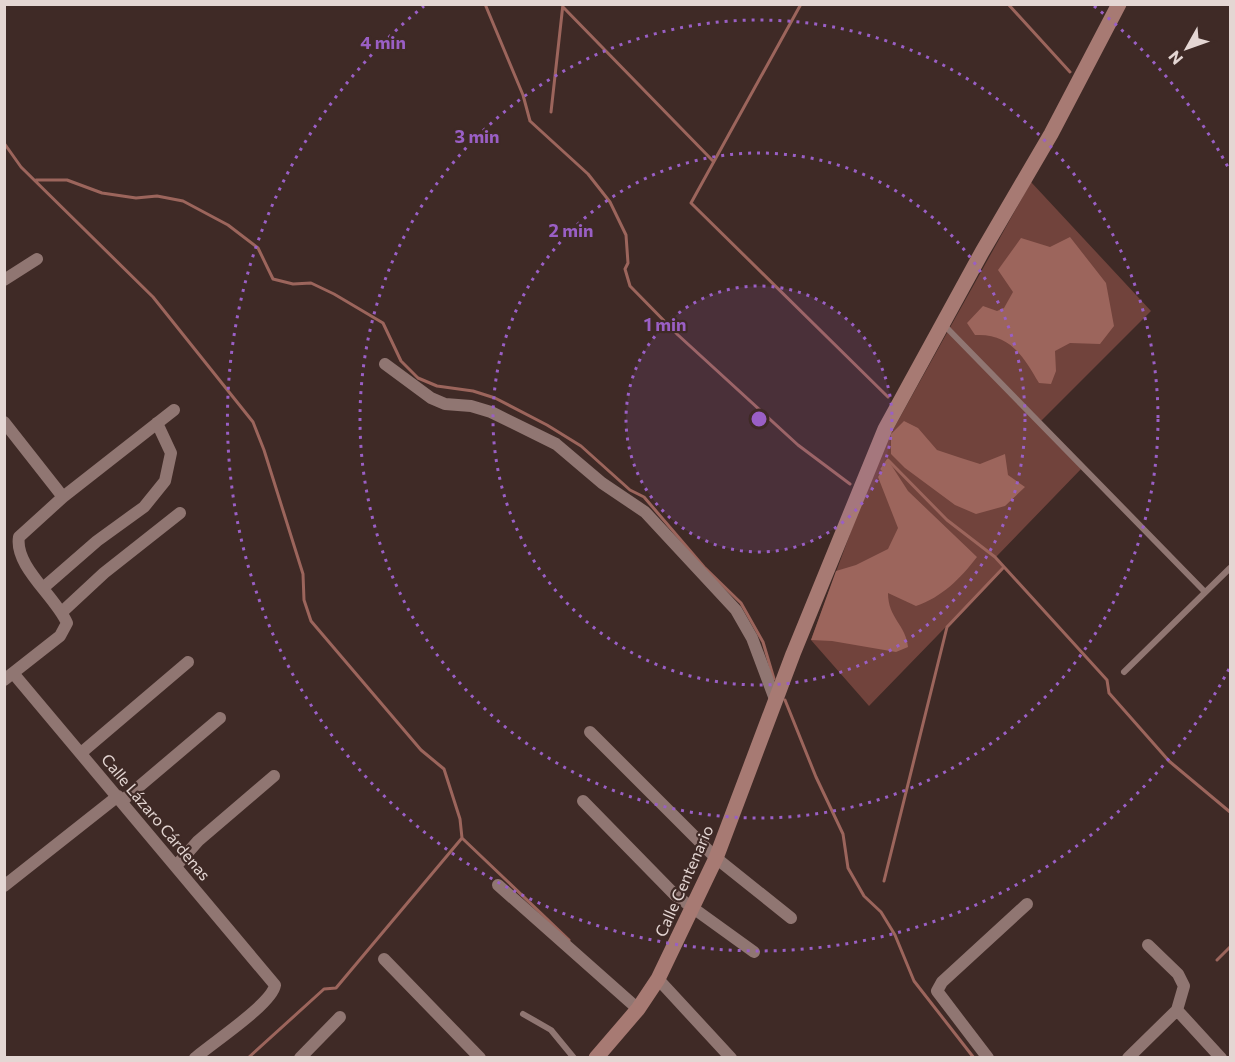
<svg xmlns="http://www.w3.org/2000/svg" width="1235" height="1062" viewBox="0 0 1235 1062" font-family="Commissioner,sans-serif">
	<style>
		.green { fill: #71433c }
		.water { fill: #9c655c }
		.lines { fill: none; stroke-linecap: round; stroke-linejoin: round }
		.stream { stroke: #9c655c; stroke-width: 3 }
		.lane { stroke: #907672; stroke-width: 6 }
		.street { stroke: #907672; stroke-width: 12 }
		.secondary { stroke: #a77a73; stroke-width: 15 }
		.ring { fill: none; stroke: #9a5fc5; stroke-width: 3; stroke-dasharray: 3 6 }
		.labels { text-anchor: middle; stroke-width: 4.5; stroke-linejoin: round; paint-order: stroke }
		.street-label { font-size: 16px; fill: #e4d6d3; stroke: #3f2a26 }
		.centre { fill: #9a5fc5; stroke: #3f2a26; stroke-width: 3 }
		.ring-label { font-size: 18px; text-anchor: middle; font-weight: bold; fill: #9a5fc5; stroke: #3f2a26; stroke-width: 4.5; stroke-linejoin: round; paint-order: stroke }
	</style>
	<rect width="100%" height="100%" fill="#3f2a26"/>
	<path class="green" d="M1031,182L1151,311L1038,424L1082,468L996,557L1004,567L869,706L811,640L879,455Z"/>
	<path class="water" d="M1070,237L1106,283L1114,326L1100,344L1070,343L1055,351L1056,371L1051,384L1039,383C1023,356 1010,333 975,335L967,323L983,306L997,311L1004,308L1013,292L998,270L1021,238L1050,247Z
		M904,421L918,428L937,450L961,458L980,464L1005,454L1008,475L1025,487L1005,506L976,514L955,505L905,468L891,454V434Z
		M888,460L908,491L977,557C960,579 942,597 916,606L888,593C888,618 906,625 908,647L896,652L832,641L811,640L836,571L856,565L888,549L898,528L878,477Z"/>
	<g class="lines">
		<path class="stream" d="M485,4L523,95L530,121L588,174L610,202L626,235L628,263L625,269L630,286L678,335L798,445L850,484
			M801,4L691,203L888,397
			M1008,4L1070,72
			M563,7L713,161
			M551,112L563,4
			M4,143L21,167L153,297L253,422L264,450L303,574L304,600L311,621L421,750L444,769L460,819L462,838L569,940
			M36,180H67L102,193L136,198L157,196L183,201L228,225L258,248L273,279L293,284L311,283L334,294L383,323L401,361L418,378L437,386L473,391L495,398L547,425L581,446L630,490L644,497L704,567L741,603L763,642L774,679
			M882,469L888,460L947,520L995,557L1107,680L1109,693L1169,761L1230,812
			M785,700L816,777L843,834L848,868L864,896L881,912L895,935L914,981L974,1058
			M884,881L947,627L1004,567
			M1217,960L1230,947
			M248,1058L324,989L336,988L462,838"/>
		<path class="lane" d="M943,324L1205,592
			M1124,672L1230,568
			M523,1014L551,1030L574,1058"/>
		<path class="street" d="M4,280L37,259
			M385,364L431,398L445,404L471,406L491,412L556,444L602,483L645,512L736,610L752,638L776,702
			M4,422L63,497
			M43,588L97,541L144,507L165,481L171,453L157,423
			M62,612L104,573L180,513
			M13,673L275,985C272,1004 212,1043 195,1058
			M4,680L60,636L67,623C56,597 14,566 19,537L63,497L174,410
			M590,732L716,858L791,918
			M81,753L188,662
			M122,801L220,718
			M583,801L675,895L754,952
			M176,866L198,841L274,776
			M498,885L638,1009
			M4,886L118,796
			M384,959L480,1058
			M658,979L731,1058
			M1177,1010L1221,1058
			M300,1058L340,1017
			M988,1058L937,991L942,982L1027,904
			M1128,1058L1177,1010L1184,986L1178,974L1148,945"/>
		<path class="secondary" d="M596,1058L638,1009L658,979L716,858L793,654L885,429L982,252L1051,134L1119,4"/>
	</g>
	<circle cx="759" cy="419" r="133" fill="#9a5fc5" fill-opacity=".12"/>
	<g class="ring">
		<circle cx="759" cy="419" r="133"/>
		<circle cx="759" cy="419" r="266"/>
		<circle cx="759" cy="419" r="399"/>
		<path d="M1229 669A532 532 0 1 1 424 6M1094 6A532 532 0 0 1 1229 169"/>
	</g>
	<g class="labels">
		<g class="street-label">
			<text transform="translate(156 817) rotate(50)" y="6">Calle Lázaro Cárdenas</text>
			<text transform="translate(684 881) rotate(-66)" y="6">Calle Centenario</text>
		</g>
	</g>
	<circle cx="759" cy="419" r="9" class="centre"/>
	<g class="ring-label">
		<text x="383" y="49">4 min</text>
		<text x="477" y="143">3 min</text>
		<text x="571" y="237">2 min</text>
		<text x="665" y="331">1 min</text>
	</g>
	<rect width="1235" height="1062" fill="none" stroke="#e4d6d3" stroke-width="12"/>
	<g transform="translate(1187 48) rotate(230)" stroke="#3f2a26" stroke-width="4.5" paint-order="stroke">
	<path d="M0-4.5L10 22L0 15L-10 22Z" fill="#e4d6d3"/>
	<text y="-9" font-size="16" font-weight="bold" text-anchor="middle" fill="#e4d6d3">N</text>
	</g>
</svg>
